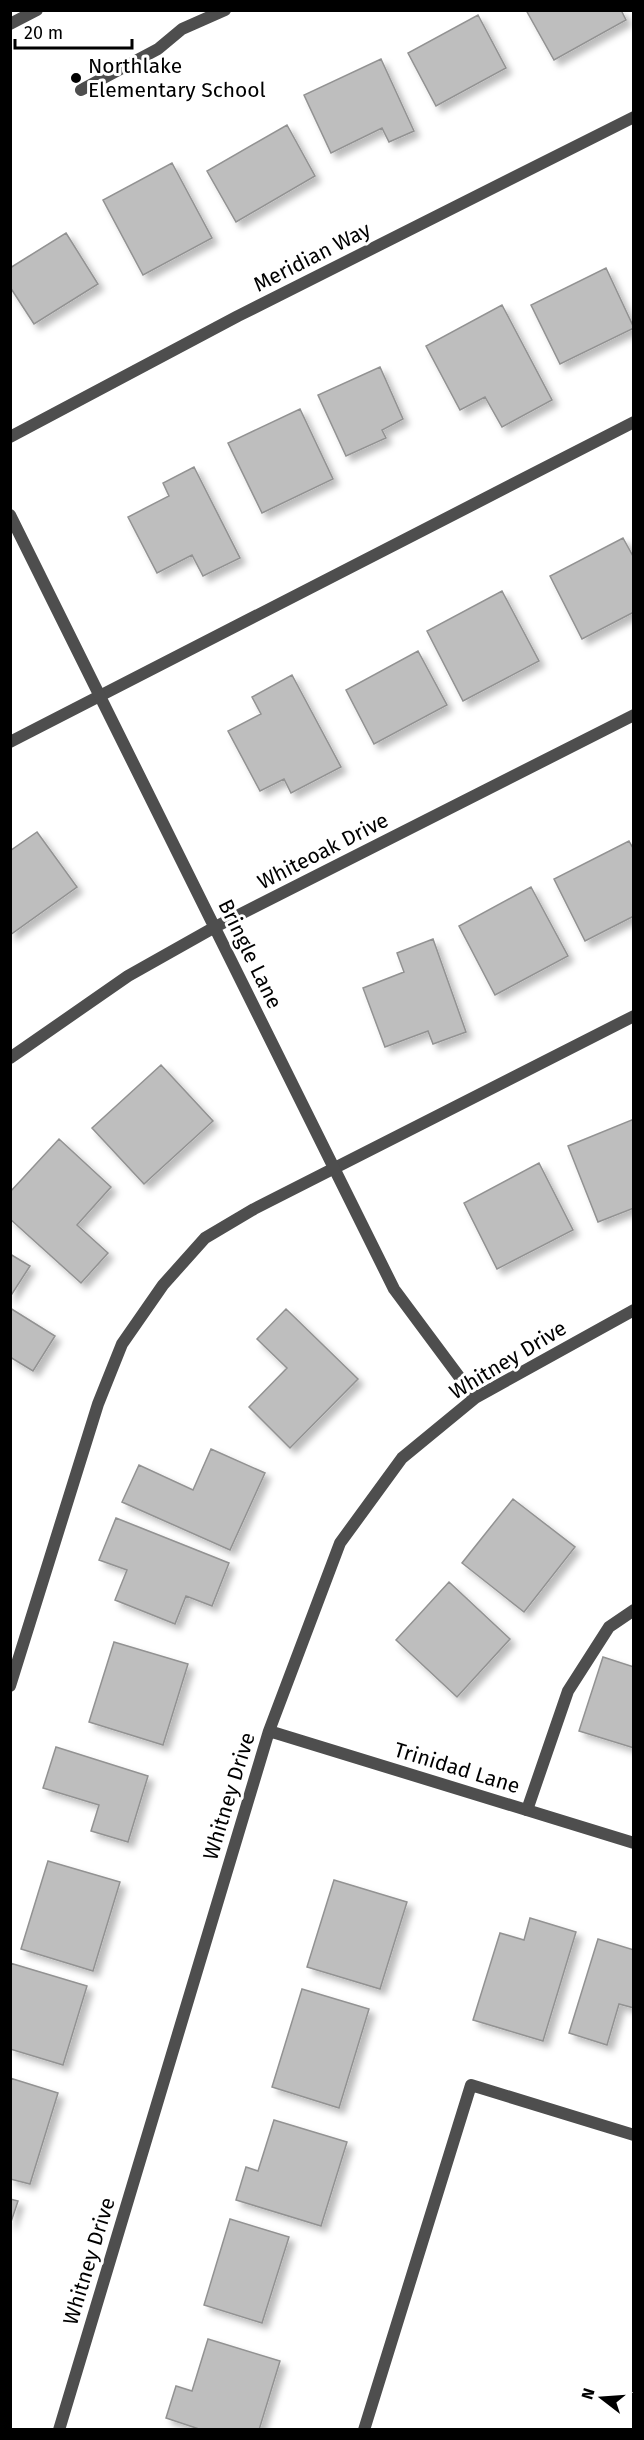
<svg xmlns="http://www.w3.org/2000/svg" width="644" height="2440" viewBox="0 0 644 2440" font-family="'Fira Sans',sans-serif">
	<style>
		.building { fill: #bebebe; stroke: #929292; stroke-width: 1.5; filter: url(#shadow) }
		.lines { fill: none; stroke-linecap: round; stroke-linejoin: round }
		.service { stroke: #4e4e4e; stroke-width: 12 }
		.minor { stroke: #4e4e4e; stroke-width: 12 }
		.poi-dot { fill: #000; stroke: #fff; stroke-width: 2 }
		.labels { text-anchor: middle; stroke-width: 6; stroke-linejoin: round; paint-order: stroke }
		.poi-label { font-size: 21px; fill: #000; stroke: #fff; text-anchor: start }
		.street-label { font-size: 21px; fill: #000; stroke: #fff }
	</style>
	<defs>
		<filter id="shadow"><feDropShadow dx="5.5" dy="5.5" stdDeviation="3" flood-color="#0004"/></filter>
	</defs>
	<rect width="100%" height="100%" fill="#fff"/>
	<path class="building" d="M526,10H621L626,20L554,60Z
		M478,15L506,68L436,106L408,53Z
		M381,59L414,131L389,142L382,128L331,153L304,95Z
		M287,125L315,176L236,222L207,171Z
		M172,163L212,238L143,275L103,200Z
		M66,233L98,284L34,324L10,287V268Z
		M606,268L634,328L560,364L531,305Z
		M502,305L552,400L502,427L485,397L460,410L426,346Z
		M380,367L403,419L382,430L386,438L346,456L318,395Z
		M300,409L333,479L262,513L228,443Z
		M194,467L240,558L203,576L192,555L157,573L128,517L169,496L163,483Z
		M623,538L634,558V612L582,639L550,576Z
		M502,591L539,661L463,701L427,631Z
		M418,651L447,705L374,744L346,690Z
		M292,675L341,767L291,793L284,779L260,791L228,731L261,714L252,697Z
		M37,832L77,887L10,935V851Z
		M629,841L634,850V916L585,941L554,879Z
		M531,887L568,956L495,995L459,926Z
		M433,939L466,1032L433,1044L428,1031L385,1047L363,988L404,972L397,953Z
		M161,1065L213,1121L144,1184L92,1128Z
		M634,1119V1208L598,1222L568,1146Z
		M59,1139L111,1187L77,1225L108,1253L81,1283L10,1219V1192Z
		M539,1163L573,1230L497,1269L464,1203Z
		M10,1254L30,1266L10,1297Z
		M10,1308L55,1336L33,1371L10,1357Z
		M286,1309L358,1379L290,1448L249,1407L287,1368L257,1339Z
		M211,1449L265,1473L230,1550L122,1502L139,1465L193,1490Z
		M513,1499L575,1547L524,1612L462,1563Z
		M116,1518L229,1563L212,1606L186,1596L175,1624L115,1600L127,1570L99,1560Z
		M449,1582L510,1639L457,1697L396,1640Z
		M114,1642L188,1664L163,1745L89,1722Z
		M603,1657L634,1667V1748L579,1731Z
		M56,1747L148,1776L128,1842L91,1831L99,1805L43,1788Z
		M48,1861L120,1882L93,1971L21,1949Z
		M334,1880L407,1902L380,1989L307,1967Z
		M530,1918L576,1932L543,2041L473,2020L500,1933L524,1940Z
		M598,1939L634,1950V2008L619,2004L607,2045L569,2033Z
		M10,1963L87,1986L63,2065L10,2049Z
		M302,1989L369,2009L339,2108L272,2087Z
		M10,2078L58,2093L30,2184L10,2179Z
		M274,2120L347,2142L321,2226L236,2200L246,2167L258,2171Z
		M10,2199L18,2201L10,2225Z
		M230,2219L289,2237L262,2323L204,2305Z
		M208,2339L280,2361L259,2430H202L166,2418L176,2386L192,2391Z"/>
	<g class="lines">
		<path class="service" d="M10,24L37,10
			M81,90L158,49L182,29L225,10
			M10,742L634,422
			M10,1686L98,1404L122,1344L163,1285L205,1238L254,1209L634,1016
			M527,1810L568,1691L609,1627L634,1610
			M364,2430L471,2085L634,2135"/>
		<path class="minor" d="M10,437L238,316L634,117
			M10,515L394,1289L475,1398
			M10,1058L128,976L215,927L634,715
			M269,1731L634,1843
			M59,2430L269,1731L340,1543L402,1458L475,1398L634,1310"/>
	</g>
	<circle class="poi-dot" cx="76" cy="78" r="6"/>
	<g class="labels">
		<g class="poi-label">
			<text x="88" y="73">Northlake<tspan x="88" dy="24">Elementary School</tspan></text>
		</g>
		<g class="street-label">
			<text transform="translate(312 257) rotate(-27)" y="7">Meridian Way</text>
			<text transform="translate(323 851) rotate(-27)" y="7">Whiteoak Drive</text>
			<text transform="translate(250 954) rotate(64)" y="7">Bringle Lane</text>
			<text transform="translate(508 1360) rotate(-31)" y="7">Whitney Drive</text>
			<text transform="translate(457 1768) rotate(17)" y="7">Trinidad Lane</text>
			<text transform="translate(229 1796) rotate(-73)" y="7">Whitney Drive</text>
			<text transform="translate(89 2261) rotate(-73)" y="7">Whitney Drive</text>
		</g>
	</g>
	<rect width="644" height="2440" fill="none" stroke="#000000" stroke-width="24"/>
	<g transform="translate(602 2398) rotate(287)" stroke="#ffffff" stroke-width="4.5" paint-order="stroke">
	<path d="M0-4.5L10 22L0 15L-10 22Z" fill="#000000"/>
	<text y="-9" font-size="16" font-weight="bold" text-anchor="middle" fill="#000000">N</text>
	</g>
	<path d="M15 39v9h117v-9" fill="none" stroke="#000000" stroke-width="3"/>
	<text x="24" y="39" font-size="18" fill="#000000" stroke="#ffffff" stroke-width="4.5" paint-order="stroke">20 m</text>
</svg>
